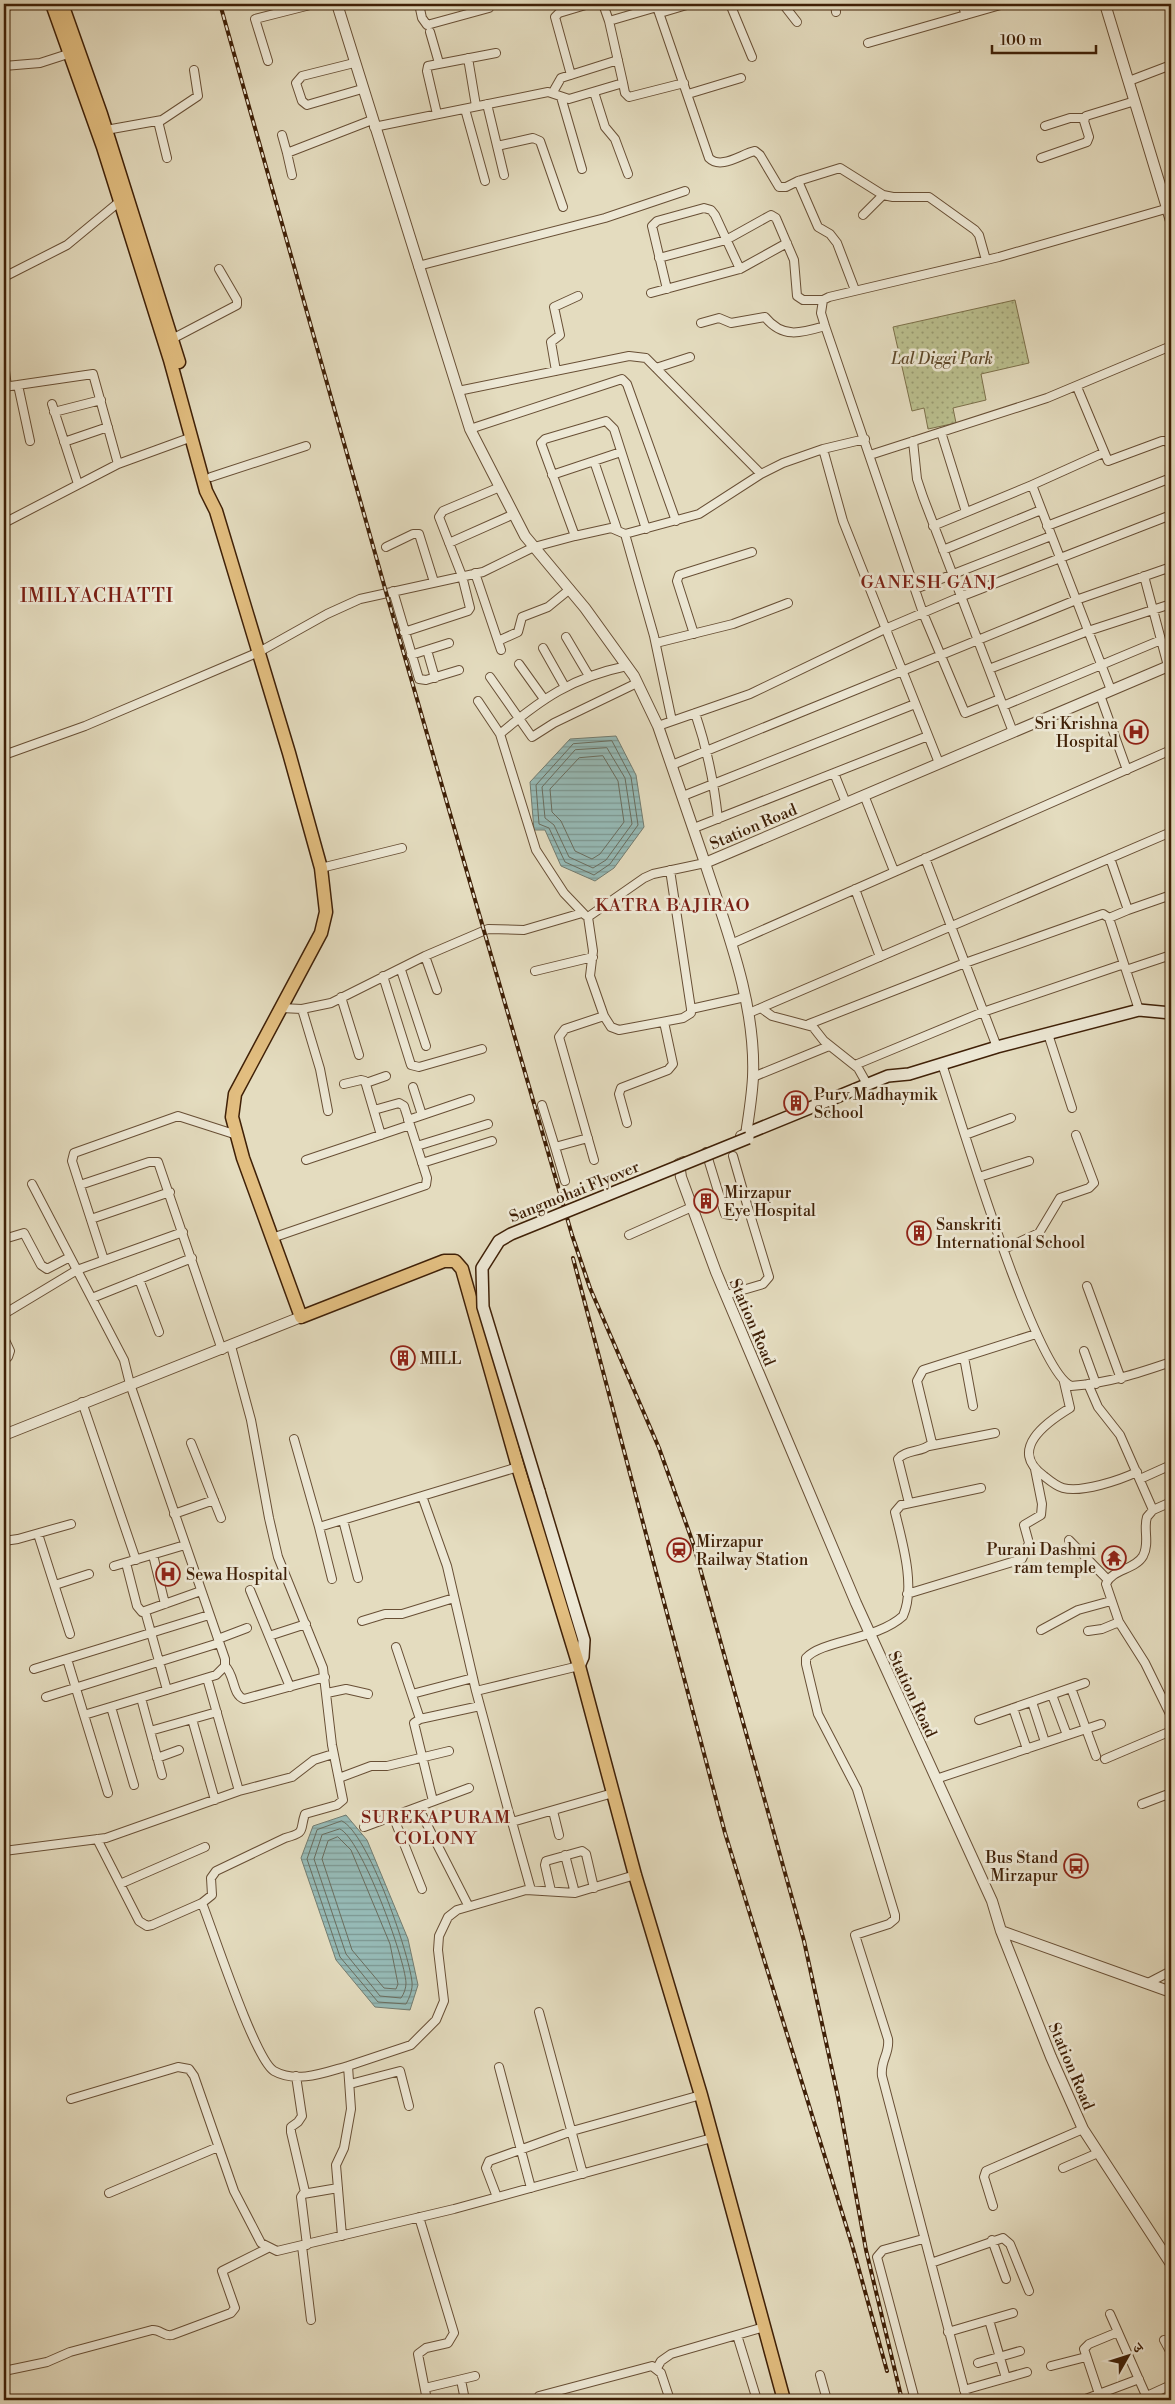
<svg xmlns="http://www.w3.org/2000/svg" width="1175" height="2404" viewBox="0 0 1175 2404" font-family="'Libre Bodoni','Noto Serif Devanagari',serif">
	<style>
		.park { fill: url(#park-dots); stroke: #7c704a }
		.water { fill: url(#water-rules); stroke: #737c70 }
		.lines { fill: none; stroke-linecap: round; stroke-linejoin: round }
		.shore { stroke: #6a6d5e; stroke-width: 1 }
		.minor-casing { stroke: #684f35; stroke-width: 10 }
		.tertiary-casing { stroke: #684f35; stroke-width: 12 }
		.secondary-casing { stroke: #3f2007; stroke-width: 14 }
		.trunk-casing { stroke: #3f2007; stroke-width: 15 }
		.minor { stroke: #ede8d5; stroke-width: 8 }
		.tertiary { stroke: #ede8d5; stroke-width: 10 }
		.secondary { stroke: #ede8d5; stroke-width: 11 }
		.trunk { stroke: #e2be80; stroke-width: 12 }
		.rail-casing { stroke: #3f2007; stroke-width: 4 }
		.rail { stroke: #ede8d5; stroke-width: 2; stroke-dasharray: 5.5; stroke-linecap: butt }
		.secondary-bridge-casing { stroke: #3f2007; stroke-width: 14; stroke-linecap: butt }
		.secondary-bridge { stroke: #ede8d5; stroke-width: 11 }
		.labels { text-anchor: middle; stroke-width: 5; stroke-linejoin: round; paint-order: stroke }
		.park-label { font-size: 16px; font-style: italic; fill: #5e4829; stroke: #ede8d5 }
		.poi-label { font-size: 16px; fill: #3f2007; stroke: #ede8d5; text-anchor: start }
		.street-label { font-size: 16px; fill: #3f2007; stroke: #ede8d5 }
		.neighbourhood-label { font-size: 18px; letter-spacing: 1px; fill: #7a1f14; stroke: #ede8d5 }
		.quarter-label { font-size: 19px; letter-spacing: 1px; fill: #7a1f14; stroke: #ede8d5 }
	</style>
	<defs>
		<pattern id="park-dots" width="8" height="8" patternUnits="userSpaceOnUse" patternTransform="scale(1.25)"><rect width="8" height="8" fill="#babf8e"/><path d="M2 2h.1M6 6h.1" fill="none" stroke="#999b72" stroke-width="1.8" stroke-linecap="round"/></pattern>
		<pattern id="water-rules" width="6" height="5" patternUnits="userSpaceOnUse" patternTransform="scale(1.25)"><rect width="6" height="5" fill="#96bab6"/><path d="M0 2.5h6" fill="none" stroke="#7c9792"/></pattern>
	</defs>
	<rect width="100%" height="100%" fill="#e4dcbf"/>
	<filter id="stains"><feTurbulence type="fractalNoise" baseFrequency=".004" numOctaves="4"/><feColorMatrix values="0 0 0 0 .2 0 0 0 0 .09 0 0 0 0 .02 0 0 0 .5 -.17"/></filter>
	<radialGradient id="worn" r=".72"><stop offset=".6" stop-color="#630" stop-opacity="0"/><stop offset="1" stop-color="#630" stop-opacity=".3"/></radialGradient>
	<path class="park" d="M1015,300L1029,363L981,374L986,400L953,408L956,423L928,429L924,408L912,411L893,327Z"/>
	<path class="water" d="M616,736L636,775L644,827L614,868L595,881L561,866L545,830H534L530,782L570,739Z
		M346,1815L367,1840L408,1939L418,1985L410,2010L375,2007L336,1960L301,1858L313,1826Z"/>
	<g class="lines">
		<path class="shore" d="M612,741L631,777L638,825L610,864L594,875L565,862L549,828L539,824L536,785L573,744Z
			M607,748L625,778L632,824L606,860L593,868L569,857L554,825L545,818L542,787L575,750Z
			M603,756L618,781L624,822L600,854L592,859L575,851L561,821L552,812L550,789L579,758Z
			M342,1821C368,1833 409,1953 412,1982C413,1989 409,1999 406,2004L378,2002L340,1957L307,1859L317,1830Z
			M340,1829C361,1838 405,1958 406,1983C406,1988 404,1994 401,1998L380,1996L346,1954L314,1859L322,1835Z
			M338,1837L351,1850L390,1944L398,1984L396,1989L384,1988L352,1950L322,1859L328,1841Z"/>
		<g class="minor-casing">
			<path id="minor" d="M419,4L422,18L427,25L489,8
				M603,4L609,21
				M656,4L709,158C721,170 741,154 755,151L760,155L779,187H786L798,181
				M730,4L752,57
				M783,4L797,22
				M835,4L836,12
				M962,4L966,15
				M4,7L15,4
				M660,13L690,4
				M430,32L439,63
				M868,43L1004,4
				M468,58L476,106
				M268,61L255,19L314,4
				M354,63L302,76L296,83L302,101L307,105L362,89
				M4,66L40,63L71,53
				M571,75L555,17L559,13L589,4
				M1129,81L1171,65
				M623,83L625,93L629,97L684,83
				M553,92L561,78L618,60
				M594,92L605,127L615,139L628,174
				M688,94L741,78
				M561,97L582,169
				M487,104L504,175
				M465,109L485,181
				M437,114L427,71L428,66L496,53
				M158,121L167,158
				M1045,126L1070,118H1084
				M374,127L548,92L569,99L623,83L609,21L657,7
				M106,130L162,120L198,96L194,70
				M282,135L287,153
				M497,146L533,138L540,141L563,207
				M1041,158L1087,142L1089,137L1084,121L1086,116L1135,101
				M292,175L287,153L372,120
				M863,215L883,195
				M659,258L726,240L771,215L776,218L794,260L797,296L803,300H823
				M418,266L605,218L685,191
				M4,277L67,245L119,202
				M667,289L652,226L657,221L704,208L711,210L715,215L740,269
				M855,290L837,243L830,234L818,227L798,181L840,168L883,195L893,197H929L975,230L979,235L986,260
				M651,293L740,269L787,243
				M701,323L719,318L731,323L765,317C783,339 801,333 825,326
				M172,339L237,305V300L219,269
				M4,363L7,387
				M656,368L690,357
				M556,371L551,342L560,335L554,307L578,296
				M18,385L30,441
				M4,387L93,374L118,464
				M1077,387L1108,461L1162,441H1166L1171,445
				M458,391L629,356L646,358L761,474
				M52,404L78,484
				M54,412L101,400
				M470,429L622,379L627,384L676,521
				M941,432L966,512
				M913,441L917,479L923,497L1013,732
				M64,442L108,427
				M823,449L843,521L939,763
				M870,455L1047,398L1171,346
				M594,461L617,529
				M552,475L621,452
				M211,477L306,446
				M1032,485L1103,453
				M4,523L118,464L192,437
				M933,526L1032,485L1111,690
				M1047,526L1171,478
				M575,536L541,443L545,439L606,421L614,429L646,529
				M449,543L514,514
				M386,547L413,534H419L434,582
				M943,550L1041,510
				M475,573L501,650
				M1144,576L1168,666
				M915,589L1051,536
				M393,591L419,679L426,680L459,670
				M404,632L468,611L470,608L462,576L439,517L443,511L500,487
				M694,634L677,581L679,575L752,552
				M566,637L589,676
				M498,641L518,632L522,617L548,607L570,589
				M656,643L733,624L788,603
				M543,648L565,687
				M427,650L435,678
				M411,655L449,643
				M519,664L544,699
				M989,669L1088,631L1171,604
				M490,677L532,737L554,723L637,683
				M1100,695L1127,770
				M1000,699L965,713L923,613L825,326L821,313L823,300L829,297L999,257L1169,208
				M478,701L500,734L536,850L564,893L585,915
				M1003,706L1161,640
				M695,713C707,748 714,782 718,819
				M672,721L654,636L625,534L699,514L761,474L783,463L823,449L865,439
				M658,726L750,694L885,629L960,597L1171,515
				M500,734C541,699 573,677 627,666
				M4,755L85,726L259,652L327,614L360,599L483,572L534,547L575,536L611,528L625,534
				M672,765L1076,600L1171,567
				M834,773L846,803
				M864,795L894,871
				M683,796L915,704
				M694,828L928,736
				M925,858L997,1047
				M1110,858L1128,910L1171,895
				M321,868L402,848
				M670,870L691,1009L745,997
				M855,889L880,957
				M1109,918L1128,910
				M731,944L1171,750
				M425,956L437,990
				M401,970L426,1046
				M1126,970L1171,955
				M535,971L593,957
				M383,976L411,1065L419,1067L482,1049
				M341,997L359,1055
				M281,1008L302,1009L331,1003L425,956L488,929L524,930L582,913
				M761,1008L772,1016L813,1027L824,1041L858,1068L867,1084
				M302,1009L320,1069L328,1111
				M691,1009V1013L683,1018L619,1030L611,1027L604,1016L590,976L593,951L588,917L644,878L653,874L705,863
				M749,1013L1171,832
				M809,1024L965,963L1103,914L1109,918L1139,1010
				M1048,1034L1072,1108
				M942,1064C959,1114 1034,1369 1071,1386C1108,1383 1136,1374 1171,1362
				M855,1065L983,1012L1124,964
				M753,1077L829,1046
				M366,1083L386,1076
				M344,1084L361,1080L365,1081L381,1135
				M413,1087L422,1115
				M542,1105L555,1147
				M408,1120L470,1099
				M627,1123L619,1094L621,1088L668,1070L673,1064L664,1022
				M965,1135L1011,1118
				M417,1146L488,1124
				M706,1152L725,1214L731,1215L748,1208L769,1277L763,1284L726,1295
				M733,1156L748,1208
				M306,1160L410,1125
				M594,1160L559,1037L565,1029L604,1016
				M422,1163L492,1141
				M979,1177L1029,1161
				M565,1181L555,1147L588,1138
				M32,1184L124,1360L130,1384L225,1659V1666L216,1675L84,1715L108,1793
				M80,1185L149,1162H158L222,1350
				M91,1219L170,1192
				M629,1235L692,1207
				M272,1238L426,1185L427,1178L404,1106L399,1103L374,1110
				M4,1239L24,1233L41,1265L47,1269L70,1257
				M1004,1249L1039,1233L1060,1198L1089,1188L1094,1183L1076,1135
				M104,1260L72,1161L74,1153L178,1116L237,1135
				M139,1279L159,1332
				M1087,1286L1121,1379
				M92,1298L192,1258
				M4,1314L77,1270L183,1232
				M4,1338L10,1351L8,1357L4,1360
				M231,1346L251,1420L269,1518L278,1557L323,1668L332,1745L343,1800L337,1805L305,1814C299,1831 307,1832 285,1838L216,1871L211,1878L212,1895L202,1903C213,1931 255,2060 274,2071C297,2084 326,2072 348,2066
				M1084,1351L1096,1384
				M964,1357L973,1406
				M1064,1382L1070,1408C1047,1422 1007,1450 1044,1476C1049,1480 1056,1486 1063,1488C1082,1493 1120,1480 1137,1472
				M1088,1384L1098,1407L1120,1435L1153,1510
				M82,1402L136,1560
				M294,1439L319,1527L422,1496
				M191,1443L221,1518
				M929,1446L995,1433
				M518,1467L422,1496L447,1566L476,1691L509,1813L512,1822L613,1793
				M1140,1479L1171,1465
				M1171,1502L1153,1510L1147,1517C1143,1529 1150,1543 1143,1556C1135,1570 1112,1569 1106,1584L1119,1622L1145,1663L1171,1716
				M909,1503L898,1459C906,1449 923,1453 932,1443L917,1381L923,1370L1036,1334
				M174,1514L214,1500
				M343,1520L358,1578
				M319,1527L332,1579
				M38,1534L70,1634
				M1069,1540L1108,1580
				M4,1541L18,1539L71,1524
				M153,1555L165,1604
				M126,1563L137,1606L142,1612L201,1591
				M114,1566L185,1545
				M55,1585L89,1574
				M250,1590L290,1687
				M907,1594L1022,1559L1029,1543L1024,1525L1041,1515L1042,1504L1035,1469
				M145,1611L167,1690
				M362,1621L385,1614H402L454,1598
				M1041,1630L1078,1610L1111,1601
				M1088,1631L1102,1629L1119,1622
				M269,1636L306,1624
				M218,1639L247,1628
				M396,1647L420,1719
				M67,1659L84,1715
				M225,1666C235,1675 232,1695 244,1699L325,1677
				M34,1669L209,1615
				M207,1678L239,1791
				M1071,1688L1096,1756
				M476,1691L579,1666
				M327,1693L346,1689L368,1694
				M412,1694L473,1678
				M1052,1695L1067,1735
				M46,1697L219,1643
				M141,1698L162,1775
				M1032,1702L1045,1742
				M111,1707L134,1785
				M1013,1708L1027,1749
				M192,1719L215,1800
				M979,1720L1085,1683
				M150,1731L217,1712
				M157,1758L179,1750
				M1105,1759L1171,1731
				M339,1778L371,1766H387L449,1751
				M936,1779L1101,1724
				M433,1801L414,1723L420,1719L480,1706
				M1142,1804L1171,1793
				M418,1807L468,1905
				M553,1811L559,1835
				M393,1816L422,1889
				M512,1822L531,1890
				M364,1827L469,1788
				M97,1839L139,1921L147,1926L152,1925L202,1903
				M4,1851L106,1838L239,1791L292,1777L314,1760L333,1754
				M565,1855L575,1893
				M120,1884L205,1847
				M551,1891L545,1865L546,1861L582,1851L586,1854L594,1888
				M1148,1983L1171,1971
				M539,2012L583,2174
				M499,2067L531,2188
				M296,2076L302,2116L298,2122L291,2127V2132L305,2192
				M350,2084L400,2071L409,2106
				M71,2099L178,2067L189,2069L194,2076L234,2191L261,2243L277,2251L454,2209L712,2138
				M1063,2168L1098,2153
				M109,2193L218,2147
				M497,2197L486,2168L489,2161L572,2131L701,2095
				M993,2206L984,2177L986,2171L1083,2129
				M419,2217L454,2333L448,2343L426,2348L418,2354L427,2400
				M342,2236L336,2165L344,2148L351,2109L348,2066L411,2045L436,2020L444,2001L438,1950L439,1936L448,1917L457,1910L526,1890L575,1893L635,1875
				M992,2240L1006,2279
				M307,2245L301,2197L303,2194L338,2188
				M302,2246L311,2320
				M931,2263L1003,2238L1010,2244L1029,2291
				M1110,2314L1148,2400
				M989,2320L1006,2378
				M948,2332L1013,2313
				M737,2335L757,2400
				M1164,2340L1171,2353
				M978,2363L1020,2351
				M1051,2366L1086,2357
				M657,2368L661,2361L671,2354L764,2327
				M4,2371L47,2362L70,2352L152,2330C160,2329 164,2337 172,2335L231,2313L235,2308L222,2271L268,2248
				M820,2375L827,2400
				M461,2380L465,2400
				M425,2388L475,2376
				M964,2390L1027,2372
				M1099,2394L1084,2349L1089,2344L1118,2332
				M539,2396L652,2366L661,2373L670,2400
				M1147,2396L1171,2385
				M915,2400L877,2257L883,2250L923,2239
				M967,2400L882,2076C880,2060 890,2054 888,2039L855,1935L889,1924L895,1919V1915L857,1789L818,1714L806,1664V1658C822,1640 877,1640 903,1616C916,1587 902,1541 895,1512L901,1505L981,1488
				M1083,2400L1139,2379"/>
		</g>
		<g class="tertiary-casing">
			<path id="tertiary" d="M337,4L470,429L525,536L585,608L634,676L658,726L705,863
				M1105,4L1171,221
				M741,1136L746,1134C749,1115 752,1096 753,1077C756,1004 727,931 705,863L1171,665
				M684,1162L679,1164L681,1177L716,1272L856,1603L992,1901L1001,1931L1051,2057L1083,2129L1171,2264
				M4,1435L301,1317
				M1001,1931L1171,1992"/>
		</g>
		<g class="secondary-casing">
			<path id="secondary" d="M746,1134L888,1076L909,1074L997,1047L1139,1010L1171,1013
				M539,1491L584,1640L583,1657L579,1666"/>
		</g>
		<g class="trunk-casing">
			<path id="trunk" d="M52,4L103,147L170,360L206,491L216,511L289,753L321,868L326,912L321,933L235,1094L232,1117L243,1158L301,1317L444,1261H455L462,1269L518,1467L579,1666L635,1875L701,2095L784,2400
				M62,4L101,114L179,362"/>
		</g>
		<use href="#minor" class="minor"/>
		<use href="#tertiary" class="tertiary"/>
		<use href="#secondary" class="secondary"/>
		<use href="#trunk" class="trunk"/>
		<g class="rail-casing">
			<path id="rail" d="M220,4L386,592L572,1235L590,1288L659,1448L693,1543L804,1941L838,2097L866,2250L902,2400
				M573,1258L725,1833L853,2248L887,2371"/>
		</g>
		<use href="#rail" class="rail"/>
		<g class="secondary-bridge-casing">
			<path id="secondary-bridge" d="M539,1491L483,1307L482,1268L499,1241L511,1234L748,1138"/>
		</g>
		<use href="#secondary-bridge" class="secondary-bridge"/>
	</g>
	<defs>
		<g id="hospital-ring" transform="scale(1.25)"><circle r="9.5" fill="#ede8d5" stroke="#8f2418" stroke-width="1.5"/><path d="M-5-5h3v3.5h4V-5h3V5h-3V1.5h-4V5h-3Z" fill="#8f2418"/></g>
		<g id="building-ring" transform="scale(1.25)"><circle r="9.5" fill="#ede8d5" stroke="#8f2418" stroke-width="1.5"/><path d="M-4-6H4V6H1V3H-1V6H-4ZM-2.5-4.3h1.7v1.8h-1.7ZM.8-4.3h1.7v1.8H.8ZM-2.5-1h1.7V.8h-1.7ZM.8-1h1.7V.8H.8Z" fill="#8f2418"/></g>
		<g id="station-ring" transform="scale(1.25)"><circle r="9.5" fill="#ede8d5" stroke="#8f2418" stroke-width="1.5"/><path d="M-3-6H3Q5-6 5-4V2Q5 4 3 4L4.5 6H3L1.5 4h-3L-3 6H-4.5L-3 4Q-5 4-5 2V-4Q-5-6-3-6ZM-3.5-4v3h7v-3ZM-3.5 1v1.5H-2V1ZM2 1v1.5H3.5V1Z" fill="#8f2418"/></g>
		<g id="temple-ring" transform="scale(1.25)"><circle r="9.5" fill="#ede8d5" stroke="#8f2418" stroke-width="1.5"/><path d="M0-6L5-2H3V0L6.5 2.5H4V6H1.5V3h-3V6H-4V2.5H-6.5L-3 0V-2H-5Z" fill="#8f2418"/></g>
		<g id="bus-ring" transform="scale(1.25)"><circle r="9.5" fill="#ede8d5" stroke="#8f2418" stroke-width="1.5"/><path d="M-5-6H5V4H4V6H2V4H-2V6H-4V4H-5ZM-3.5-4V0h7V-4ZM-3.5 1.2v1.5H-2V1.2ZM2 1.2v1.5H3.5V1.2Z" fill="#8f2418"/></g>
	</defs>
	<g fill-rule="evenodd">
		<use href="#hospital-ring" x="1136" y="732"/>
		<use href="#building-ring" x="796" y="1103"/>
		<use href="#building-ring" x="706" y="1201"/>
		<use href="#building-ring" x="919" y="1233"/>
		<use href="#building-ring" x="403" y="1358"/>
		<use href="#station-ring" x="679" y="1550"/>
		<use href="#temple-ring" x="1114" y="1558"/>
		<use href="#hospital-ring" x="168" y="1574"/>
		<use href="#bus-ring" x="1076" y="1866"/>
	</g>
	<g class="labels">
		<g class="park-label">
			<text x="942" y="364">Lal Diggi Park</text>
		</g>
		<g class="poi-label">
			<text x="1118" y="729" text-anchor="end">Sri Krishna<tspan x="1118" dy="18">Hospital</tspan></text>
			<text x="814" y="1100">Purv Madhaymik<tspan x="814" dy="18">School</tspan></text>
			<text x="724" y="1198">Mirzapur<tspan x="724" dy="18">Eye Hospital</tspan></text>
			<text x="936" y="1230">Sanskriti<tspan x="936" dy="18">International School</tspan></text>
			<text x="420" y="1364">MILL</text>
			<text x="696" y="1547">Mirzapur<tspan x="696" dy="18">Railway Station</tspan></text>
			<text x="1096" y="1555" text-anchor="end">Purani Dashmi<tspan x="1096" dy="18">ram temple</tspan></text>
			<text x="186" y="1580">Sewa Hospital</text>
			<text x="1058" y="1863" text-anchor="end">Bus Stand<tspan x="1058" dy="18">Mirzapur</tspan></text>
		</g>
		<g class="street-label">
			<text transform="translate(753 826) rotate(-23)" y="6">Station Road</text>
			<text transform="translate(574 1191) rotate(-22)" y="6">Sangmohai Flyover</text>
			<text transform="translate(753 1322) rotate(67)" y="6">Station Road</text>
			<text transform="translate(913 1694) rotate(65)" y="6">Station Road</text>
			<text transform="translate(1072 2066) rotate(67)" y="6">Station Road</text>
		</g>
		<g class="neighbourhood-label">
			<text x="929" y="588">GANESH GANJ</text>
			<text x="673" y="911">KATRA BAJIRAO</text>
			<text x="436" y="1823">SUREKAPURAM<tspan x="436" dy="21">COLONY</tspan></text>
		</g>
		<g class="quarter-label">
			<text x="97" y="602">IMILYACHATTI</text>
		</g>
	</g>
	<rect width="1175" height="2404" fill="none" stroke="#e4dcbf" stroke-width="20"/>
	<rect x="5" y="5" width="1165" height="2394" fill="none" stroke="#3f2007" stroke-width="2.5"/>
	<rect x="10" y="10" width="1155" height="2384" fill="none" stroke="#3f2007"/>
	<g transform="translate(1128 2356) rotate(51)" stroke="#ede8d5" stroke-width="4" paint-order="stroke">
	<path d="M0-4L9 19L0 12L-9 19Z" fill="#3f2007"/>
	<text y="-8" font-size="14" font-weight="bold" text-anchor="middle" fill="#3f2007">उ</text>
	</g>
	<path d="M992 45v8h104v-8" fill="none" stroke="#3f2007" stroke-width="2.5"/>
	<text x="1000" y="45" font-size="15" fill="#3f2007" stroke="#ede8d5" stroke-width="4" paint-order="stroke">100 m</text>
	<rect width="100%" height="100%" filter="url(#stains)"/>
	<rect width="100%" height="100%" fill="url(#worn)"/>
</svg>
